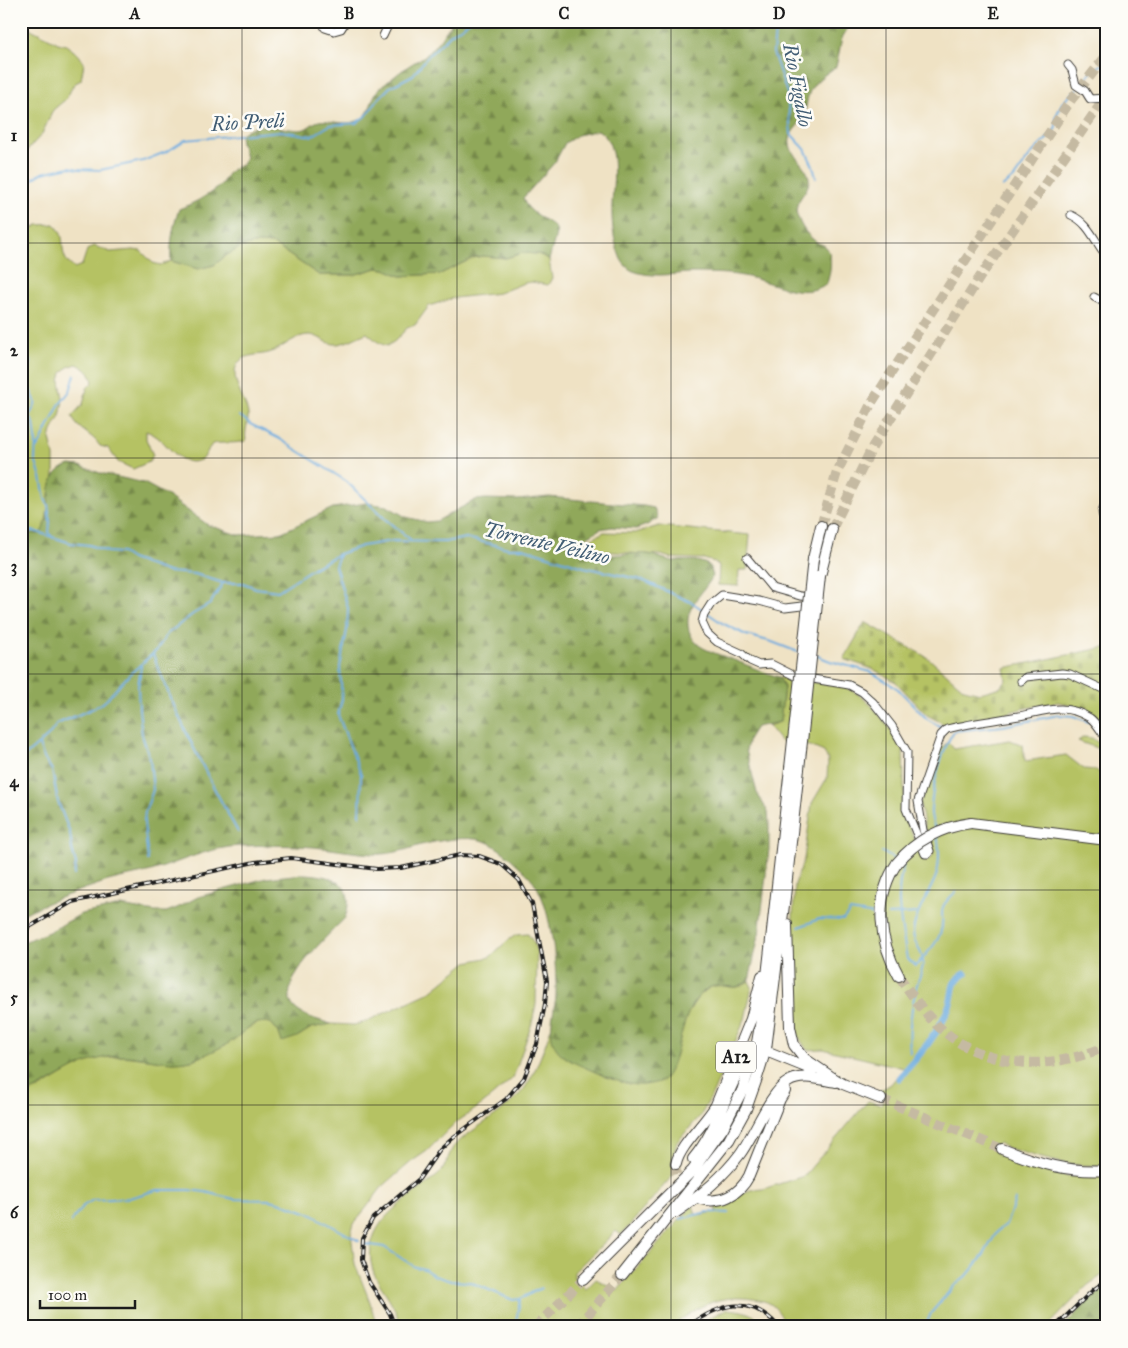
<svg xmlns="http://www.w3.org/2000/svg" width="1128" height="1348" viewBox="0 0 1128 1348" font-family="'IM FELL Great Primer',serif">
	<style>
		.green { fill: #b5c264; stroke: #686f40 }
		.forest { fill: url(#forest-firs); stroke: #56623b }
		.cemetery { fill: url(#cemetery-stones); stroke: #686f40 }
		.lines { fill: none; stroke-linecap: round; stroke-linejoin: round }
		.stream { stroke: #6baade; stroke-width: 2 }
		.canal { stroke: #6baade; stroke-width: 7 }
		.highway-tunnel { stroke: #c5baa2; stroke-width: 10; stroke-dasharray: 10 5; stroke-linecap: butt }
		.minor-casing { stroke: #3c3a35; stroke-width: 9 }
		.highway-casing { stroke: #3c3a35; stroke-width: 12 }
		.minor { stroke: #fff; stroke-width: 7 }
		.highway { stroke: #fff; stroke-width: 10 }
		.rail-casing { stroke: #1c1c1c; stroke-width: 4 }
		.rail { stroke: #fdfcf7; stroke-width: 2; stroke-dasharray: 5.5; stroke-linecap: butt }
		.highway-bridge-casing { stroke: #3c3a35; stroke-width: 12; stroke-linecap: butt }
		.highway-bridge { stroke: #fff; stroke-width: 10 }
		.grid { fill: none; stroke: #1c1c1c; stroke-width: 1; stroke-opacity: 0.55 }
		.labels { text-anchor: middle; stroke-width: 5; stroke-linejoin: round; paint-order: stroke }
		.shield { fill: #fdfcf7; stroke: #605f5e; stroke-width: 1 }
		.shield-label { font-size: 18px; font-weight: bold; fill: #1c1c1c }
		.water-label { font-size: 20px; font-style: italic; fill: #405c73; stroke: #fdfcf7 }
		.neatline { fill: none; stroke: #1c1c1c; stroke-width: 2 }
		.grid-label { font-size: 16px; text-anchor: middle; font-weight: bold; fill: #1c1c1c }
	</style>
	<defs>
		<pattern id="forest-firs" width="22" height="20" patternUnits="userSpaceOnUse" patternTransform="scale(1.25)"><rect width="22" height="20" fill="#90a85a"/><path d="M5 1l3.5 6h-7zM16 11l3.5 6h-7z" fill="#75884a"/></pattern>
		<pattern id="cemetery-stones" width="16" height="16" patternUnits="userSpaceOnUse" patternTransform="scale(1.25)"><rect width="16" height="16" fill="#b5c264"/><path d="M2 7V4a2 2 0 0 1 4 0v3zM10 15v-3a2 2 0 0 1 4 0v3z" fill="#9ba656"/></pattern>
	</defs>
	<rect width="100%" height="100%" fill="#fdfcf7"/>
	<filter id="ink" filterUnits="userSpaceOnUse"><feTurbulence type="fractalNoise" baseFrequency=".02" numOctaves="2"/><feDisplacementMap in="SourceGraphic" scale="10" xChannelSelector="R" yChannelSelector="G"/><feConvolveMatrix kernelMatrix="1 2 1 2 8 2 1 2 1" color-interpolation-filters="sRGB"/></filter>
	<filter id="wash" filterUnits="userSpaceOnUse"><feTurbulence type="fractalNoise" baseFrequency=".0096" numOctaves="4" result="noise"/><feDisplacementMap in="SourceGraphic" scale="20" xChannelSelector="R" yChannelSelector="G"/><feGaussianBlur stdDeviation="1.12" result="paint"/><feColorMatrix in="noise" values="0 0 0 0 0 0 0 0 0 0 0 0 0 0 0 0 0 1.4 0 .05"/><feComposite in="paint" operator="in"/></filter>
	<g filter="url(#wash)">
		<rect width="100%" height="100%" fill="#efe2c4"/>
		<path class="green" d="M21,21L27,27L58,43L66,45L79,55L84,63L81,80L74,84L66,99L53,110L42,134L21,157Z
			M21,208L26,217L23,225L31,229L38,225L54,224C71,240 54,253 74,268L82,265L87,250L94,246L110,252L133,250L141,251L153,263L161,265L171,261L198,269L214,265L227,255L241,247L258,243L273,244L319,275H353L377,268L385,269L401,276L440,274L473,258L482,256L506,258L522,253L537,254L545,257L549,260L552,278L548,285L532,282L524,283L499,293L454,298L429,306L415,325L407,328L395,341L387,346L379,343L367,333C358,336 344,345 334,344C325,343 318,335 309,335C296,335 285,346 274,351C264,356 250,353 241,360C225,373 246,400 248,414C249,423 244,429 246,441C235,444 224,442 212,444L203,459C198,461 192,463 187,461C172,457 163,436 146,431V439L153,455L149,462L133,469L118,462L108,448L100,446C92,433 76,430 72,416L83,404L87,388L93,382C91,372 86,369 77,364L68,367L62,373L60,381L63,399L62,407L60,416L52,431L50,439L54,456V475L49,496L48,517L46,527L40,534L21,533Z
			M659,526L750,535L747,570H739L738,586L718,585L719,566L714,562L704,559L671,558L661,555L613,552L591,549L584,542L604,532L635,533Z
			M779,677L845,687L858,694L872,706L892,731L903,750L905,819L925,861L932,857L934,851L925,829L920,804L939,750L948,742L954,749L1010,740L1023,745L1025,761L1066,755L1084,769L1096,770L1107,778V1165C1069,1168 1041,1158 1005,1147L999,1143L996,1146L995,1149L998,1155L1055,1174L1076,1177L1107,1176V1272L1088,1285L1047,1327H789C784,1320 778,1310 772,1305C767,1301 759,1300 753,1299C716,1294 700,1306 671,1327H401C398,1319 396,1310 391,1302C384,1289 373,1278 371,1262C365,1218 410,1199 437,1176C448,1167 448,1151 456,1144C477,1125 506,1112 524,1089C537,1071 544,1047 552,1026V1037L605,1077L641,1085L664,1079C681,1050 680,1004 711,987C720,982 730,989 738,987C742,986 746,982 749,981L752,987L745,1019L713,1093L701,1115L677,1142L671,1165L681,1166L621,1235L616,1231L574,1272V1278L586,1289L596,1279L617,1290L693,1205L696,1215L717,1212L716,1206L750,1190L763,1189L804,1176L868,1101L881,1105L885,1096L876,1093L891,1084L904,1068L823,1049L807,1050L798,1036L792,932L795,884L804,859L812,803L827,778L828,760L824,752L810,746L781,742L768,726L780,722L784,687Z
			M1084,737L1092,738L1107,749V752L1078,741Z
			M528,934L534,943L537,953L536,1004L532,1023L513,1078L484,1103L454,1124L427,1151L411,1162L382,1187L354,1224L351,1234L355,1264L370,1302L377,1327H21V1098L28,1092L39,1089L74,1068L94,1059L123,1056L173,1062L193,1060L236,1038L242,1031L262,1021L271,1023L278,1031L297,1037L311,1028L331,1024L354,1025L365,1022L430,992L467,962L490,957L507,941L516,935Z
			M727,1309C752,1311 752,1316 773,1327H695L706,1319Z"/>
		<path class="forest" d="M453,21H852L842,38L836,67C825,74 811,83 808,97C806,104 806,112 802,119C797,129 788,132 790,145C793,158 807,166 809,178C810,195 789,200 799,220C803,230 809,237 818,243C819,243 825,246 825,246C834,254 830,274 827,283C804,302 769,280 743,276C727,273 707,273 690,273C671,274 651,278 633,271C626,268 621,261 619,254C614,242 612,225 612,213C611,190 622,144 598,130L578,135L565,143L555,162L523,198C527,214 547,218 557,230L549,260L545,257L538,254L522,253L506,258L482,256L473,258L440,274L401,276L385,269L377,268L353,275H319L273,244L258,243L241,247L227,255L214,265L198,269L171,261C170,242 173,227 179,209C193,204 205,197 217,188C228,179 224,171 242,165L246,157L241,143L240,135C257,119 279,129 299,130C308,130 311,123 319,121C329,119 342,126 357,121C373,116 369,98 380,88C389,81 398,73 407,67C414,62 423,58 429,52C438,42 446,32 453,21Z
			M70,465L80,466L100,473L144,483L166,495L208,525L238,535L280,533L333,508L366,503L387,506L406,517L427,522L437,521L475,500L486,499L517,500L549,497L644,506L654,508L658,518L647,525L636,529L612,527L600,529L579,542C595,564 624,551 647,554C656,555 664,560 673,561C688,561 696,558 710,566L713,576C706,589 689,604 688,619C687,630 691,639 700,646C711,653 727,657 739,662C752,667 765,673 779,677L784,687L780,722L756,727L749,738L746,750L757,793L768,812L769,824V849L759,935L749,981C744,983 740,986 736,987C723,987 714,982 703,992C683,1009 682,1040 673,1063C671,1068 668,1076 663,1080C658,1083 650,1084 644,1085C627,1086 608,1078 593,1071C580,1065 564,1060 556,1048C546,1033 555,1011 556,995C557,965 551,899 530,877C519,866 498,845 484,841C468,835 437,841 421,845C405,850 389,855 373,854C353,853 334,849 314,847C290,845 265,845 241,846C209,847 181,862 151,871C137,875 122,877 108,881C78,891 49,901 21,915V533L40,534C56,512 38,475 70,465Z
			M303,874C333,875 357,883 345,918C330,934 275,982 293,1006C300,1016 319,1020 331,1024L311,1028L297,1037L282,1042L278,1031L271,1023C250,1019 244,1034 229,1043C218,1049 206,1055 194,1059C170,1067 146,1056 122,1056C90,1056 68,1072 41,1087C34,1091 28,1093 21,1098V943L51,931L81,914L121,906L155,912H166L177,908L198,897L266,878Z
			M1107,1287V1327H1063L1091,1298Z"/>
		<path class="cemetery" d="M865,622L928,658L964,689L980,693L1001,687L1006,680L1004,668L1107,647V721L1071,705L1058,702L1021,709L985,719L946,725L927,715L896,682L873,669L844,659Z"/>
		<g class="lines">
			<path class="stream" d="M776,21L773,53L787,93L791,134L805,149L813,166L816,178
				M1080,85L1093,70L1107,62
				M21,181L31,180L42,173L70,167L78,169L100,170L143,161L168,151L185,140L281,131L312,136L330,125L356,123L367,115L378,99L390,87L413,75L428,56L451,34L470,21
				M1002,187L1014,178L1032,153L1053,133L1056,127V116L1062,103L1077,89
				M21,405L34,423L36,439L35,460L41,477L45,499L48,505L50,522L49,533L53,538
				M29,416C41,397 33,403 29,386C27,378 30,368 31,360
				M240,416L252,425L278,438L346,481L385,519L411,540
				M36,449L42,440L59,405L70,391L75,375
				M21,532L34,531L71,543L89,545L108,552L122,553L131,559L168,572L195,574L223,583
				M339,555L335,566L348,608L347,630L340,667L342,699L338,715L361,774L360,816
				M153,654C176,716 206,775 238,832
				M815,655L830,661L871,672L898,689L927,719L945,729
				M141,666L138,687L139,709L142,735L150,759L153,790L145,812L144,822L148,860
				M1101,726L1107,730
				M954,731L1003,726L1059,715L1073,716L1089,722
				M39,745L44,758L52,770L58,802L70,833L72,849L76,864L74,875
				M21,759L48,736L57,724L94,708L104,702L130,674L157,650L167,634L193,614L210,604L223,583H243L256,588L278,591L313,568L339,554L362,546L392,541L445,542L466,538L508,548H523L584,567L642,580L693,603L722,623L746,635L772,642L798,652
				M935,829C933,823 930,816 931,809C932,787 942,749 954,731
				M882,852L896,860
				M901,864L903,867C894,898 902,928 907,959L916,966C923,957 936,946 940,934C948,913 932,912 956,892
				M888,915L916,913
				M799,927L819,919L843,920L850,911L875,915
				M910,1053C908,1031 911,1010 916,988C918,979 923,972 923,962C923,948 910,944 914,926C918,909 927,897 934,881C940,869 940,848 937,835
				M680,1219L707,1212L729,1213
				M71,1222L83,1206L93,1200L129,1198L157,1190H189L205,1192L234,1199L270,1200L279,1202L309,1213L359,1241
				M364,1244L384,1247L415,1267L424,1269L435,1276L451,1281L470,1282L513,1300L520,1299L541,1288
				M515,1327L520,1300
				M925,1327L931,1313L954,1286L966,1277L983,1256L998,1230L1006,1225L1015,1200"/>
			<path class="canal" d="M899,1078C917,1058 942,1030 950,1003C955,989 949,983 965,974"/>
		</g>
	</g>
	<g filter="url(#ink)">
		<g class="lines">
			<path class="highway-tunnel" d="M821,526L837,472L872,402L1071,100L1107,55
				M832,529L873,446L980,277L1107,95
				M899,976C909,991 919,1006 931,1019C979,1070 1046,1073 1107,1046
				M881,1099L1002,1149
				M676,1164C674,1179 680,1192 694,1198
				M535,1327L583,1280
				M577,1327L622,1275"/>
			<g class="minor-casing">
				<path id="minor" d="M322,21L325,28L334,31L341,29L346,21
					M383,36L390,21
					M1068,65L1072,70L1076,85L1085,91L1090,99L1107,98
					M1071,215C1087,222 1093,237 1102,250L1107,252
					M1094,297L1107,304
					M1107,504C1101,508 1100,516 1107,520
					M747,558L772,588L800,596L811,597
					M810,605L785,608L759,601L722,595L711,604L704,615L702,622L707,633L717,642L741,653L750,661L759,665L771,664L795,676L849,685L862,692L873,702L892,726L907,752L906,809L925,854H928L930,851L923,830L918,801L941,735L947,729C971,723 995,720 1019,716C1046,711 1064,702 1090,718C1097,723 1101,732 1107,739
					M1021,681L1026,677L1062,673L1070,674L1107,691"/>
			</g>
			<g class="highway-casing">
				<path id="highway" d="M813,559L821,526
					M820,576L832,529
					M971,823L1107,840
					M897,863C873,899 879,941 899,976
					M787,924L790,1027L794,1045L805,1059L830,1076L843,1084L881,1099
					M771,1053L813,1070
					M1002,1149C1037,1163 1069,1173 1107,1170
					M693,1159C716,1132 725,1095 742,1065
					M676,1164C680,1145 705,1124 716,1105L751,1019L762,976
					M700,1199C721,1204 739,1195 749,1176L780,1099L785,1091
					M675,1213C699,1197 722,1178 740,1154C753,1137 771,1091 788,1082C802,1073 821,1080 836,1082
					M622,1275L729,1140L746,1109L756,1081L766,1049L785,897L799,769
					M583,1280L693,1170L723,1128L742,1091L756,1048L764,1003L790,768"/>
			</g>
			<use href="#minor" class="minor"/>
			<use href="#highway" class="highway"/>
			<g class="rail-casing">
				<path id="rail" d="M21,932L72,902L255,862L291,858L377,869L401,868L460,855L479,856L501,864L519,880L532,904L547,981L545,1004L537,1044L524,1078L506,1099L452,1138L440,1149L419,1179L373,1218L362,1238L361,1260L369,1282L390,1314L395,1327
					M687,1327C719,1304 749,1293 779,1327
					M1055,1327L1093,1290L1107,1280"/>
			</g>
			<use href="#rail" class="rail"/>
			<g class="highway-bridge-casing">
				<path id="highway-bridge" d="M790,768L813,559
					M799,769L820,576
					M897,863C916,840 941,827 971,823"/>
			</g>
			<use href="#highway-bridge" class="highway-bridge"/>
		</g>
	</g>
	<path class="grid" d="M242,21V1327M457,21V1327M671,21V1327M886,21V1327M21,243H1107M21,458H1107M21,674H1107M21,890H1107M21,1105H1107"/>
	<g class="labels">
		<rect class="shield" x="716" y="1041.5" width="40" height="31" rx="4"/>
		<g class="shield-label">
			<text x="736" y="1063">A12</text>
		</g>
		<g class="water-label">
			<text transform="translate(798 85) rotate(79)" y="7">Rio Figallo</text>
			<text transform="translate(248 122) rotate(-3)" y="7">Rio Preli</text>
			<text transform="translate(547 543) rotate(13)" y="7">Torrente Veilino</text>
		</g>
	</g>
	<rect width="1128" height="1348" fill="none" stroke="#fdfcf7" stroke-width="55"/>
	<path d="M40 1300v8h95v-8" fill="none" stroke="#1c1c1c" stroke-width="2.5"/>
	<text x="48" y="1300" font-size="15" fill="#1c1c1c" stroke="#fdfcf7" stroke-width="4" paint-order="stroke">100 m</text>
	<rect x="28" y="28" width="1072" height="1292" class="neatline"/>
	<g class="grid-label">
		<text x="135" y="19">A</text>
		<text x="349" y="19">B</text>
		<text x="564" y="19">C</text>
		<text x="779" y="19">D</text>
		<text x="993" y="19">E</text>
		<text x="14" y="141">1</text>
		<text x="14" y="356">2</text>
		<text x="14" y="572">3</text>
		<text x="14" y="787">4</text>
		<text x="14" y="1003">5</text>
		<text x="14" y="1218">6</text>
	</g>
</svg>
